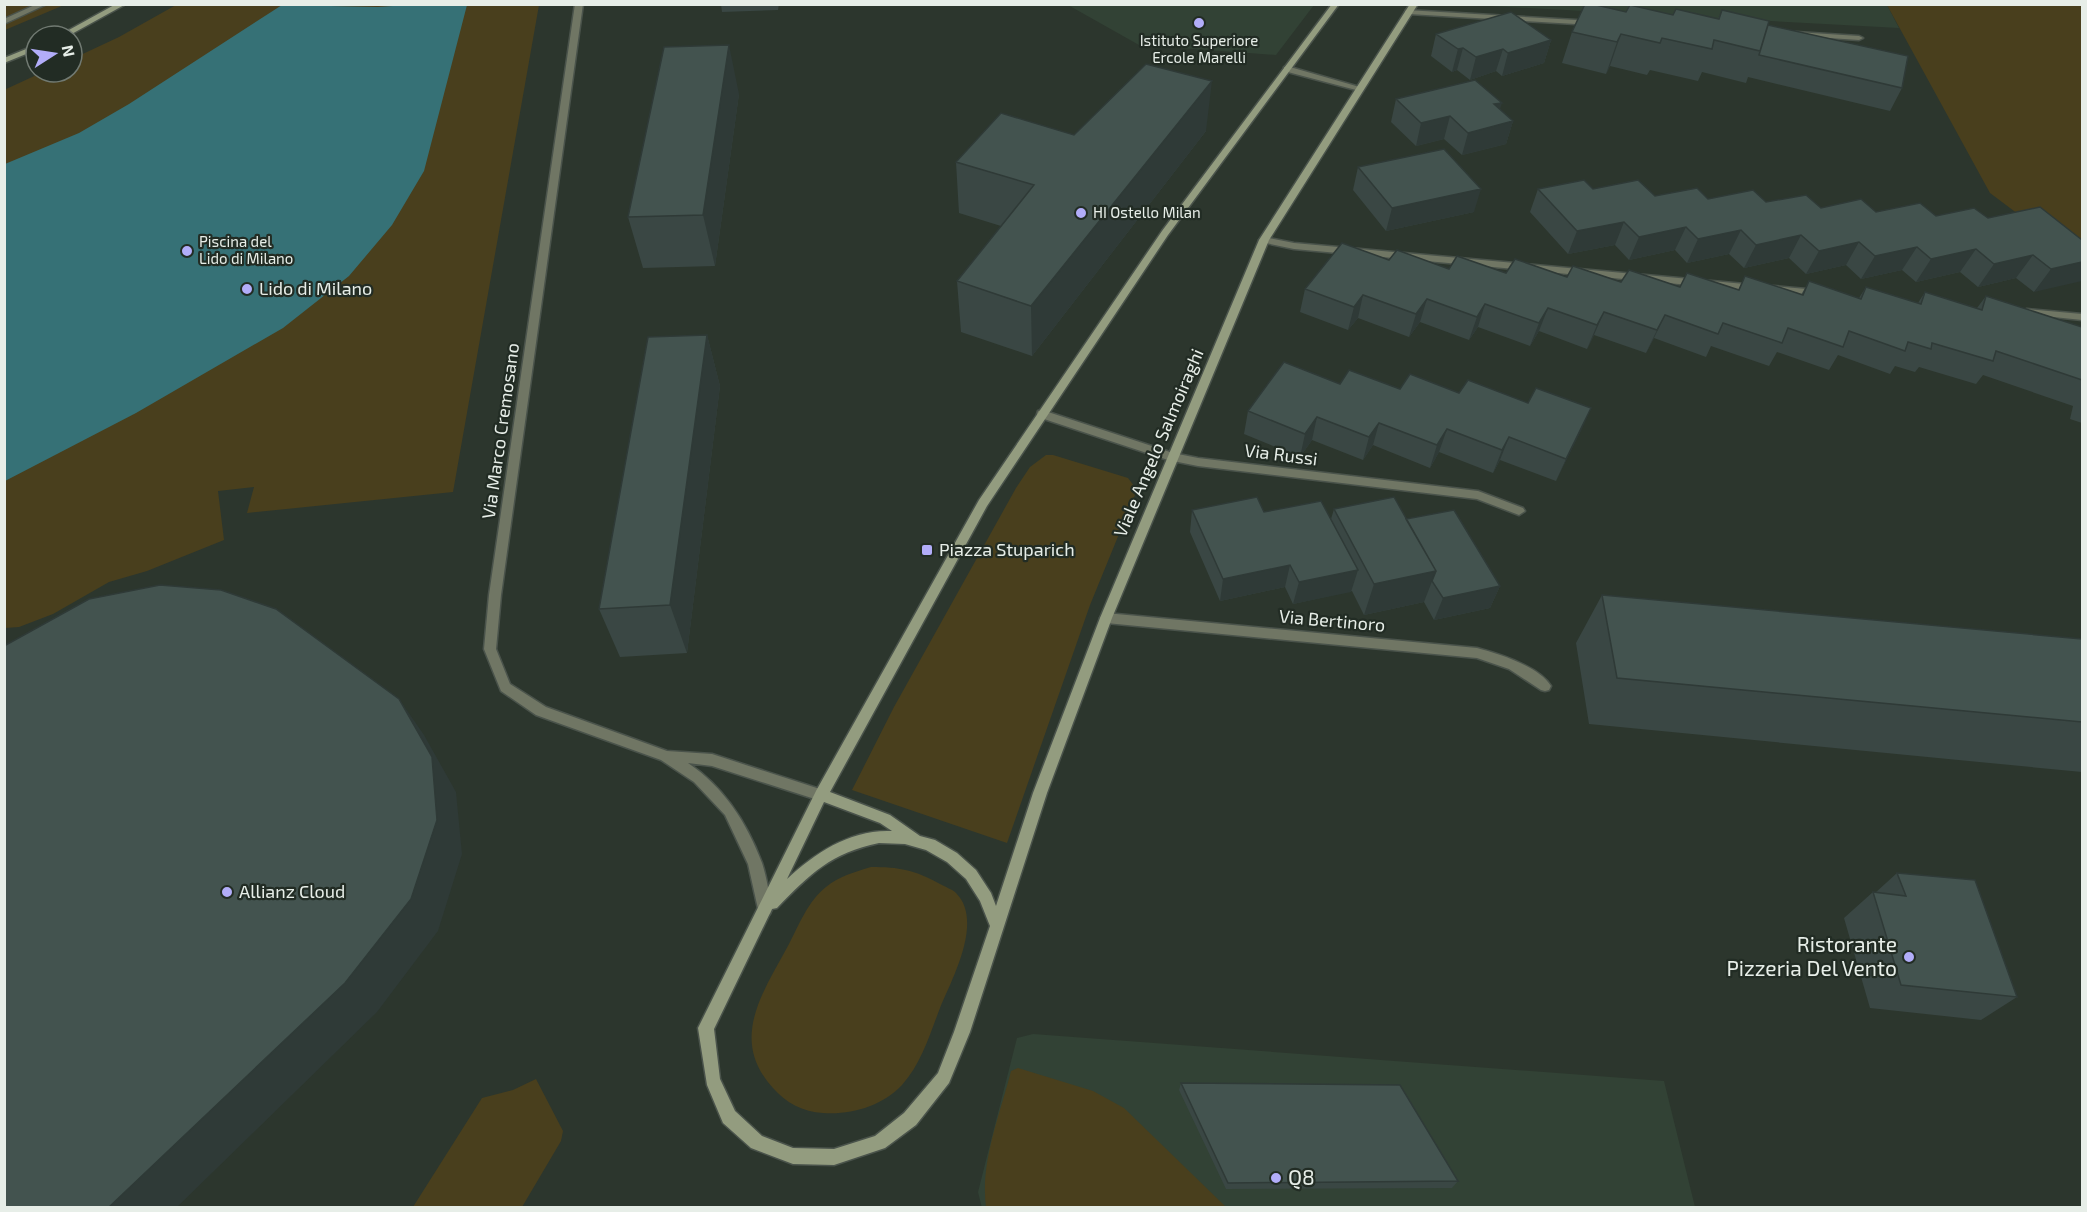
<svg xmlns="http://www.w3.org/2000/svg" width="2087" height="1212" viewBox="0 0 2087 1212" font-family="'Exo 2',sans-serif">
	<style>
		.built { fill: #324235 }
		.green { fill: #493f1d }
		.water { fill: #367176 }
		.lines { fill: none; stroke-linecap: round; stroke-linejoin: round }
		.lane-casing { stroke: #4a534b; stroke-width: 3 }
		.street-casing { stroke: #4a534b; stroke-width: 3 }
		.secondary-casing { stroke: #4a534b; stroke-width: 3 }
		.lane { fill: #707664; fill-rule: evenodd }
		.street { fill: #707664; fill-rule: evenodd }
		.secondary { fill: #939c7f; fill-rule: evenodd }
		.wall { fill: #3a4744 }
		.shaded-wall { fill: #2f3a37 }
		.building { fill: #43534f; stroke: #2f3a37; stroke-width: 1.5 }
		.poi-dot { fill: #b2adf9; stroke: #222c24; stroke-width: 2 }
		.labels { text-anchor: middle; stroke-width: 4.5; stroke-linejoin: round; paint-order: stroke }
		.far-poi-label { font-size: 15px; fill: #e7eee8; stroke: #222c24; text-anchor: start }
		.poi-label { font-size: 18px; fill: #e7eee8; stroke: #222c24; text-anchor: start }
		.street-label { font-size: 18px; fill: #e7eee8; stroke: #222c24 }
		.near-poi-label { font-size: 21px; fill: #e7eee8; stroke: #222c24; text-anchor: end }
	</style>
	<rect width="100%" height="100%" fill="#2c362d"/>
	<path class="built" d="M1068,5H1314L1276,55L1139,45Z
		M1472,5H1887L1899,28Z
		M1033,1034L1664,1081L1695,1207L982,1208L978,1192L1017,1038Z"/>
	<path class="green" d="M5,4L64,5L5,30Z
		M176,5H539L453,492L247,513L254,487L218,491L224,540L147,571L109,582L53,614L19,627L5,628L4,90L43,72H72V59L119,37Z
		M1887,5H2082V262L1990,193Z
		M1046,455H1053L1128,478L1137,490L1090,605L1007,843L852,790L894,707L1016,488L1030,467Z
		M871,867C899,867 915,870 940,884C945,887 952,889 956,893C984,921 952,979 940,1008C930,1034 921,1064 902,1085C882,1106 852,1115 823,1113C803,1112 786,1103 773,1088C728,1039 764,991 789,944C799,925 808,901 826,887C839,876 855,872 871,867Z
		M1018,1068L1093,1091L1124,1108L1226,1207H986C980,1162 1000,1115 1011,1071Z
		M536,1079L563,1131L561,1141L522,1207H413L482,1098L513,1090Z"/>
	<path class="water" d="M422,4L467,5L424,171L392,225L349,276L283,328L136,413L5,481V164L79,133L129,104L282,5L378,7Z"/>
	<g class="lines">
		<g class="lane-casing">
			<path id="lane" d="M37,4H47L4,24V19Z
				M1284,67H1290L1363,88L1356,90L1284,71Z
				M1042,410L1173,453L1198,458L1478,491L1523,508L1525,511L1519,515L1477,499L1198,466L1168,460L1038,417L1037,414L1038,411Z
				M1106,613L1477,648C1499,654 1539,666 1551,686L1549,690L1545,691L1541,690L1509,669L1477,658L1106,623L1102,621L1100,618L1102,615Z"/>
		</g>
		<g class="street-casing">
			<path id="street" d="M575,4H583L501,595L496,649L510,684L546,707L667,751L712,754L826,791L828,795L826,799L821,801L712,766L688,763C724,787 747,823 762,863C767,878 769,894 772,909L770,914L765,916L760,914L758,909L748,864L725,815L694,782L661,760L536,715L501,691L484,649L489,595Z
				M1406,10L1593,21L1597,23L1593,25L1409,14L1405,12Z
				M1796,32L1859,36L1863,38L1859,40L1799,36L1795,34Z
				M1264,237L1294,243L1756,285L1761,288L1756,291L1294,249L1261,242L1259,240Z
				M1773,286L1818,290L1823,293L1818,296L1770,291V287Z
				M2027,309L2082,314V320L2024,314V310Z"/>
		</g>
		<g class="secondary-casing">
			<path id="secondary" d="M116,4H126L68,36H58Z
				M1332,4H1339L1168,235L987,506L830,792L890,815L920,836L935,840L957,853L976,870L991,893L996,906L1033,793L1100,618L1259,240L1410,4H1418L1269,240L1112,618L1047,793L970,1032L949,1083L916,1125L885,1148L834,1165L793,1164L751,1148L723,1123L707,1085L698,1028L816,791L979,500L1162,231ZM824,802L880,823L892,831C851,829 816,852 787,879ZM879,843L905,844L926,850L947,862L966,879L980,901L990,926L954,1032L938,1073L904,1113L875,1136L834,1149L793,1148L762,1136L735,1111L720,1079L714,1029L772,909L777,908C811,873 831,853 879,843Z
				M36,45V50L4,63V58Z"/>
		</g>
		<use href="#lane" class="lane"/>
		<use href="#street" class="street"/>
		<use href="#secondary" class="secondary"/>
	</g>
	<path class="wall" d="M721,4H779L778,10L722,12Z
		M1722,10L1768,25L1902,88L1890,111L1748,77L1746,83L1702,72L1698,81L1650,70L1647,75L1610,66L1606,74L1562,63L1572,32L1626,12L1718,19Z
		M1436,34L1551,40L1544,63L1502,76L1496,71L1470,80L1457,70L1452,72L1431,56Z
		M739,94L715,266L643,268L628,217Z
		M1396,99L1500,109L1513,121L1506,144L1462,155L1444,139L1416,146L1391,122Z
		M1206,131L1032,356L961,332L957,281L1001,226L959,213L956,162L1074,135Z
		M1358,167L1474,212L1386,231L1353,190Z
		M1538,189H1593L1655,196L1766,202L1876,212L1988,218L2082,240L2034,292L2016,278L1978,287L1960,272L1916,282L1902,270L1861,279L1846,265L1806,274L1789,258L1744,268L1729,254L1687,263L1675,250L1629,260L1615,245L1568,254L1530,212Z
		M1389,260L1449,269L1567,277L1680,287L1738,290L1745,276L1801,295L1809,281L1859,298L1866,287L1918,303L1925,292L1977,308L1986,296L2082,327V423L2070,419L2073,406L1983,375L1976,384L1919,367L1915,372L1895,366L1890,374L1838,355L1829,370L1777,352L1769,366L1711,346L1706,357L1654,338L1646,353L1594,335L1587,349L1539,331L1530,346L1478,327L1469,340L1420,322L1409,337L1358,318L1348,330L1300,312L1305,289Z
		M707,335L720,386L687,653L620,657L599,609Z
		M1340,384L1459,393L1528,403L1591,408L1556,481L1500,460L1493,473L1439,452L1430,468L1373,445L1363,460L1312,440L1300,457L1244,434L1248,411Z
		M1334,509L1406,519L1500,586L1490,608L1434,620L1424,602L1364,615L1352,591L1293,604L1285,587L1220,601L1190,532L1192,510L1264,512L1331,519Z
		M1602,595L2082,639V772L1589,724L1576,643Z
		M1897,873L2017,997L1981,1020L1870,1008L1844,918L1873,892L1875,893Z
		M1181,1083L1458,1181L1452,1188L1226,1189L1179,1090Z"/>
	<path class="shaded-wall" d="M1621,34L1610,66L1606,74L1617,42Z
		M1551,40L1544,63L1502,76L1508,53Z
		M729,45L739,94L715,266L703,215Z
		M1463,48L1457,70L1452,72L1458,49Z
		M1503,49L1496,71L1470,80L1476,57Z
		M1212,81L1206,131L1032,356L1031,306Z
		M1502,103L1495,125L1494,104Z
		M1450,116L1444,139L1416,146L1421,123Z
		M1513,121L1506,144L1462,155L1468,133Z
		M1481,189L1474,212L1386,231L1392,208Z
		M1624,222L1615,245L1568,254L1577,231Z
		M1686,227L1675,250L1629,260L1639,237Z
		M1741,230L1729,254L1687,263L1698,239Z
		M1801,235L1789,258L1744,268L1756,245Z
		M1859,242L1846,265L1806,274L1819,251Z
		M1917,247L1902,270L1861,279L1875,256Z
		M1976,249L1960,272L1916,282L1931,259Z
		M2033,255L2016,278L1978,287L1994,264Z
		M2082,262V281L2034,292L2051,269Z
		M1363,295L1358,318L1348,330L1354,307Z
		M1427,299L1420,322L1409,337L1416,314Z
		M1485,304L1478,327L1469,340L1477,317Z
		M1548,308L1539,331L1530,346L1539,323Z
		M1604,312L1594,335L1587,349L1597,325Z
		M1665,315L1654,338L1646,353L1657,330Z
		M707,335L720,386L687,653L670,605Z
		M1591,408L1581,431L1556,481L1566,459Z
		M1317,417L1312,440L1300,457L1305,434Z
		M1379,423L1373,445L1363,460L1369,437Z
		M1447,429L1439,452L1430,468L1437,445Z
		M1509,437L1500,460L1493,473L1502,450Z
		M1290,565L1285,587L1220,601L1223,579Z
		M1358,570L1351,592L1293,604L1299,582Z
		M1436,571L1424,602L1364,615L1374,584Z
		M1500,586L1490,608L1434,620L1443,598Z
		M399,699L424,735L456,792L462,854L438,931L377,1012L176,1208H108Z"/>
	<path class="building" d="M1585,4H1592L1626,12L1630,5L1673,15L1676,9L1719,19L1722,10L1769,21L1760,51L1714,40L1712,49L1662,38L1660,43L1621,34L1617,42L1572,32Z
		M1511,12L1551,40L1508,53L1503,49L1476,57L1463,48L1458,49L1436,34Z
		M1768,25L1908,56L1902,88L1759,55Z
		M729,45L703,215L628,217L664,47Z
		M1146,64L1212,81L1031,306L957,281L1034,185L956,162L1001,113L1074,135Z
		M1475,80L1502,103L1494,104L1513,121L1468,133L1450,116L1421,123L1396,99Z
		M1444,149L1481,189L1392,208L1358,167Z
		M1584,180L1593,189L1638,180L1655,196L1697,188L1708,199L1753,190L1766,202L1806,195L1821,208L1861,199L1876,212L1920,203L1936,216L1974,208L1988,218L2040,207L2082,240V262L2051,269L2033,255L1994,264L1976,249L1931,259L1917,247L1875,256L1859,242L1819,251L1801,235L1756,245L1741,230L1698,239L1686,227L1639,237L1624,222L1577,231L1538,189Z
		M1342,243L1389,260L1397,250L1449,269L1457,256L1506,273L1515,259L1567,277L1573,266L1621,282L1629,270L1680,287L1687,273L1739,290L1745,276L1803,295L1809,281L1861,299L1866,287L1921,304L1925,292L1982,310L1986,296L2082,327V380L1996,351L1993,361L1932,343L1931,349L1908,342L1905,351L1849,331L1843,347L1788,328L1782,343L1723,323L1718,334L1665,315L1657,330L1604,312L1597,325L1548,308L1539,323L1485,304L1477,317L1427,299L1416,314L1363,295L1354,307L1305,289Z
		M707,335L670,605L599,609L648,337Z
		M1284,362L1340,384L1349,370L1400,389L1410,374L1459,393L1468,380L1528,403L1536,388L1591,408L1566,459L1509,437L1502,450L1447,429L1437,445L1379,423L1369,437L1317,417L1305,434L1248,411Z
		M1257,497L1264,512L1321,501L1358,570L1299,582L1290,565L1223,579L1192,510Z
		M1394,497L1436,571L1374,584L1334,509Z
		M1454,510L1500,586L1443,598L1432,581L1436,571L1406,519Z
		M160,585L221,590L276,609L399,699L432,757L437,820L411,899L345,983L108,1208H4V646L89,599Z
		M1602,595L2082,639V722L1617,678Z
		M1897,873L1975,880L2017,997L1901,985L1873,892L1906,896Z
		M1181,1083L1400,1085L1458,1181L1228,1183Z"/>
	<g class="poi-dot">
		<circle cx="1199" cy="23" r="6"/>
		<circle cx="1081" cy="213" r="6"/>
		<circle cx="187" cy="251" r="6"/>
		<circle cx="247" cy="289" r="6"/>
		<rect x="921" y="544" width="12" height="12" rx="3"/>
		<circle cx="227" cy="892" r="6"/>
		<circle cx="1909" cy="957" r="6"/>
		<circle cx="1276" cy="1178" r="6"/>
	</g>
	<g class="labels">
		<g class="far-poi-label">
			<text x="1199" y="46" text-anchor="middle">Istituto Superiore<tspan x="1199" dy="17">Ercole Marelli</tspan></text>
			<text x="1093" y="218">HI Ostello Milan</text>
			<text x="199" y="247">Piscina del<tspan x="199" dy="17">Lido di Milano</tspan></text>
		</g>
		<g class="poi-label">
			<text x="259" y="295">Lido di Milano</text>
			<text x="939" y="556">Piazza Stuparich</text>
			<text x="239" y="898">Allianz Cloud</text>
		</g>
		<g class="street-label">
			<text transform="translate(501 431) rotate(-82)" y="6">Via Marco Cremosano</text>
			<text transform="translate(1159 443) rotate(-67)" y="6">Viale Angelo Salmoiraghi</text>
			<text transform="translate(1281 455) rotate(7)" y="6">Via Russi</text>
			<text transform="translate(1332 621) rotate(5)" y="6">Via Bertinoro</text>
		</g>
		<g class="near-poi-label">
			<text x="1897" y="952">Ristorante<tspan x="1897" dy="24">Pizzeria Del Vento</tspan></text>
			<text x="1288" y="1185" text-anchor="start">Q8</text>
		</g>
	</g>
	<rect width="2087" height="1212" fill="none" stroke="#e7eee8" stroke-width="12"/>
	<g transform="translate(54 54) rotate(78)"><circle r="28" fill="#222c24" stroke="#717a72" stroke-width="1.5"/>
	<path d="M0-4.5L10 22L0 15L-10 22Z" fill="#b2adf9"/>
	<text y="-9" font-size="16" font-weight="bold" text-anchor="middle" fill="#e7eee8">N</text>
	</g>
</svg>
